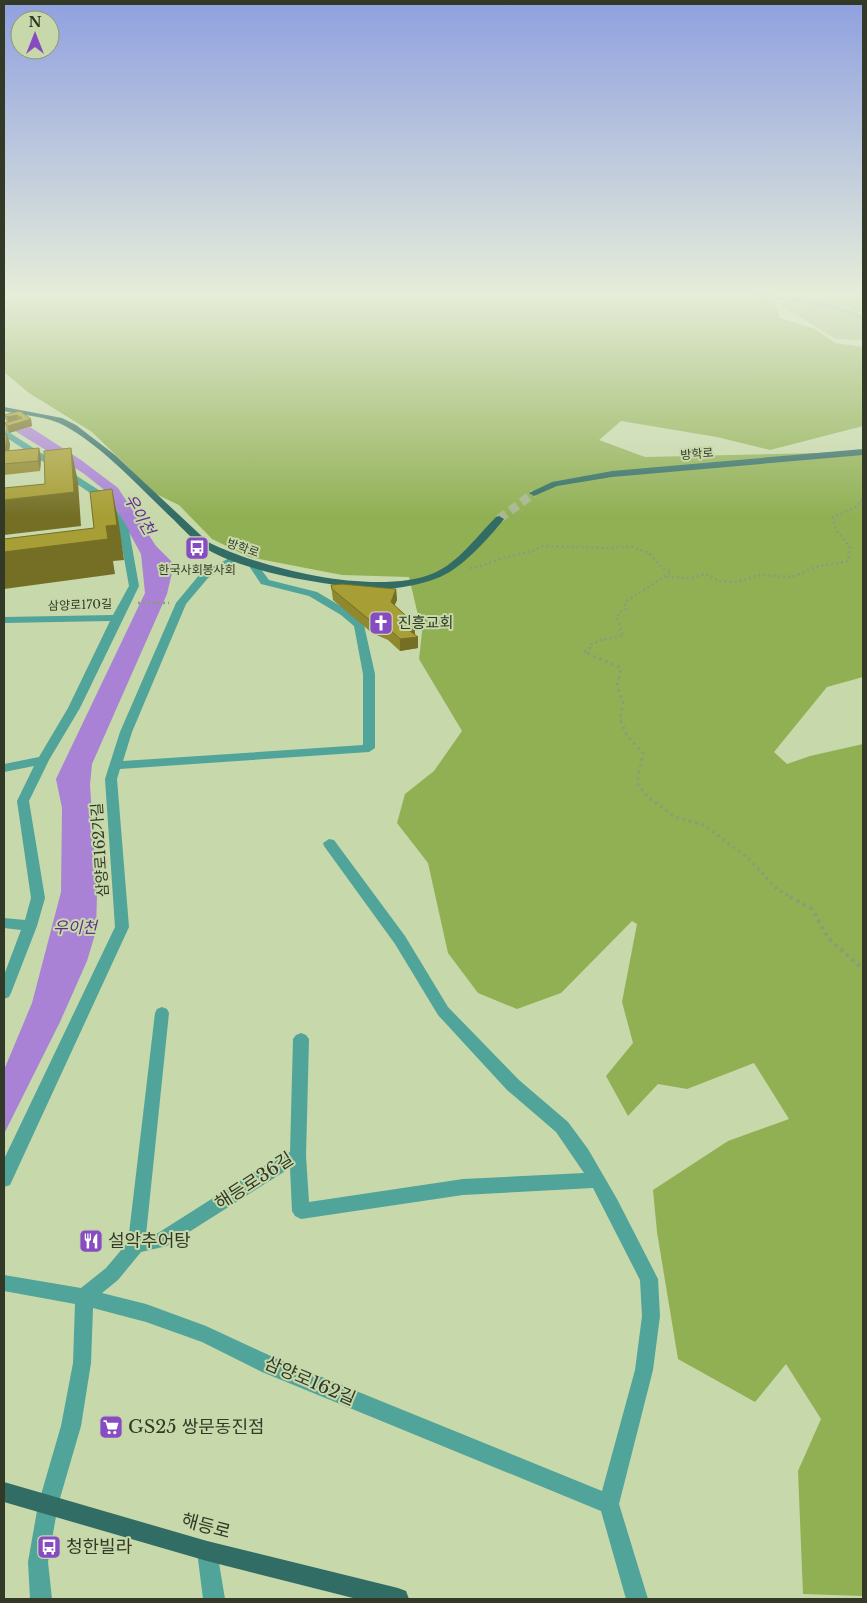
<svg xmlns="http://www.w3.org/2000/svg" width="867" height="1603" viewBox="0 0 867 1603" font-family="'Libre Baskerville','Noto Sans KR',serif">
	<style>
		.green { fill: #9db572 }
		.forest { fill: #91b054 }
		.water { fill: #a982d5 }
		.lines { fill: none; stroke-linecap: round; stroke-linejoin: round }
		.major-tunnel { stroke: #a9b890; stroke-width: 9; stroke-dasharray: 9 5; stroke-linecap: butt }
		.path-far2 { stroke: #8e9b78; stroke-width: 2.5; stroke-dasharray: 2 3; stroke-linecap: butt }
		.path-far1 { stroke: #8e9b78; stroke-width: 3; stroke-dasharray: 2.5 4; stroke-linecap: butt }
		.path { stroke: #8e9b78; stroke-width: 4; stroke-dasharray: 3 4.5; stroke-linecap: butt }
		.minor { fill: #50a499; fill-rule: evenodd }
		.major { fill: #316c65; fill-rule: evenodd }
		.wall { fill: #90882e }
		.shaded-wall { fill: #756f25 }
		.building { fill: #a79e35; stroke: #756f25 }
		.labels { text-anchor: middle; stroke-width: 4; stroke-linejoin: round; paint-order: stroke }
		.far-street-label { font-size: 12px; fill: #323926; stroke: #c7d8aa }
		.far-poi-label { font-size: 12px; fill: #323926; stroke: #c7d8aa }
		.poi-label { font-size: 15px; fill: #323926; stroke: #c7d8aa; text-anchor: start }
		.street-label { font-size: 15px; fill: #323926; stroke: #c7d8aa }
		.water-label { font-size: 16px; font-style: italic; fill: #612d8e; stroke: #c7d8aa }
		.near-street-label { font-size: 18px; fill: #323926; stroke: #c7d8aa }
		.near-poi-label { font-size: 18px; fill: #323926; stroke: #c7d8aa; text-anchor: start }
	</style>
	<rect width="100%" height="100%" fill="#c7d8aa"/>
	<path class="green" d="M784,301L818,304L863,318V340L836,339L780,305Z"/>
	<path class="forest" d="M4,292H863V312C834,308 805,292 774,300L780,318L815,329L835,343L863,347V426L770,450L717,437L621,421L599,440L645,457L863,452V677L827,687L774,752L787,764L810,756L863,744V1596L803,1594L798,1471L821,1419L786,1364L755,1402L678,1359L657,1232L653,1190L728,1141L789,1119L754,1063L687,1089L658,1084L628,1116L606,1076L633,1043L622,1002L637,924L632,921L561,993L517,1009L478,993L448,953L428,863L397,823L405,794L434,771L462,731L419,659L422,632L409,577L342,575L249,557L212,539L179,505L156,494L92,432L29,393L4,372Z"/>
	<path class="water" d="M30,427L81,460L118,488L156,546L174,564L167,594L92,764L90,785L97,894L96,931L87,961L60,1022L4,1134V1070L32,1003L61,892L62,808L56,779L145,593L141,554L107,492L83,473L15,431Z"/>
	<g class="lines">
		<path class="major-tunnel" d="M499,519L534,493"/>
		<path class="path-far2" d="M470,568C486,566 487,563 500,559C515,554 529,554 543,546L613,548L630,546L649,553L662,568L671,572L664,577L691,578L705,574L719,581L737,582L758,575L792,577L816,567L848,561L850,547L836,530L833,517L856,507L863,499
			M138,603H169
			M590,649V645L601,640L623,636L617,617L619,612L626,609L625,602L664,577"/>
		<path class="path-far1" d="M590,647V650L584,652L621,668L617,686L623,702L620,719L627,736L643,753L637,783L648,797L675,817L704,825L749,859L777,889L792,898"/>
		<path class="path" d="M790,897L812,909L829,939L863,969"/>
		<path class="minor" d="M748,292L820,301L863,315V319L819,305L755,297Z
			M4,429L108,496L129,530L139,586L80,708L49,760L29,801L45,898L37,926L11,993L9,997L4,999V975L21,930L4,928V918L25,920L31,898L17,801L34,766L4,772V764L39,757L68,708L110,621L4,623V617L113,615L129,586L119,530L101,500L4,436Z
			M233,556L236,557V561L208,578L186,604L132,732L123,761L363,745V674L354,626L341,615L309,596L261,584L249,566L254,563L257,564L269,580L317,592L349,611L364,625L375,674V748L369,752L120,769L117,779L129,927L10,1185L4,1187L5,1157L115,927L105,779L120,732L176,603L200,574Z
			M329,839L334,840L405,936L448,1007L519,1080L568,1122L588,1149L617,1199L658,1279L660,1316L653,1370L619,1504L648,1599H626L601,1511L262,1372L202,1342L146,1322L93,1308L91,1363L81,1426L58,1505L48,1562L52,1599H30L28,1562L38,1505L61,1426L73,1363L75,1304L4,1291V1275L81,1288L106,1268L128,1242L155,1013L157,1009L162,1007L167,1009L169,1013L146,1235L158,1233L257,1170L290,1152L293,1039L296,1035L301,1033L306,1035L309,1039L306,1156L309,1202L463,1179L584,1173L556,1132L507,1090L438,1015L395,944L324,846L323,843ZM290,1168L292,1211L295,1216L301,1219L463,1195L593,1188L640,1280L642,1316L635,1370L602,1491L275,1358L206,1326L146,1304L102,1293L118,1280L141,1252L167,1246Z
			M207,1541L214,1544L217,1551L225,1599H203L197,1551L200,1544Z"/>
		<path class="major" d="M4,407L62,418L76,425L115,455L208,542C262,569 377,597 434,573C459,562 477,536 496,517L499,516L504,519C489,538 462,568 440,577C426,583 411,586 396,588C349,591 240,573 202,546C192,539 183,529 174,520C143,491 98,441 59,423C43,416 21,415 4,411Z
			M863,449V455L612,477L557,486L534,496L529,493L552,482L612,471Z
			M4,1482L207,1541L398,1588L406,1591L409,1599H357L207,1561L4,1502Z"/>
	</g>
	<path class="wall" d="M20,411L31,419L32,426L9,433L6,430L5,423H7L4,415Z
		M4,434H7L10,444L9,451L39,448L41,458L40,471L4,475Z
		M331,585L396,589L397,600L394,606L415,635L418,637V648L400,651L388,640L372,633L333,600Z"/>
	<path class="shaded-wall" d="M17,415L19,421L9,424L7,417Z
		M31,419L32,426L9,433L8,426Z
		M7,434L10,444L8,461L5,451Z
		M39,448L41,458L40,471L38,461Z
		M71,448L78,482L81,526L4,535V500L74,492Z
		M112,489L119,524L124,560L113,561L115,574L4,589V552L106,526Z
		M396,589L397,600L391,613V602Z
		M415,624V636L418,637V648L400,651V639L406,628Z"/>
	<path class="building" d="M20,411L31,419L8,426L5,423L22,418L17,415L7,417L4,415Z
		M4,434H7L5,451L39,448L38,461L4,464Z
		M71,448L74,492L4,500V488L45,484L44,451Z
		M112,489L117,525L106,526L108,539L4,552V539L94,528L90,492Z
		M342,584L396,589L391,602L415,624L406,628L418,637L400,639L388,628L372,622L332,589L331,585Z"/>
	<linearGradient id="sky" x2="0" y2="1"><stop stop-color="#8fa0e0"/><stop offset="0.57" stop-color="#e6edd9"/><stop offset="1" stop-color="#e6edd9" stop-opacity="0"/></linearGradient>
	<rect width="867" height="516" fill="url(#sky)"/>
	<defs>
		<g id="bus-square" transform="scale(1.25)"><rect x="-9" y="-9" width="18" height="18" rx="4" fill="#884cc2" stroke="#c7d8aa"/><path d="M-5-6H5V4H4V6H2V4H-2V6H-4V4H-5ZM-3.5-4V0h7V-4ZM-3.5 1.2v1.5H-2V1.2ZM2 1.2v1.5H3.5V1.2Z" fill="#fff"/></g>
		<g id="church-square" transform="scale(1.25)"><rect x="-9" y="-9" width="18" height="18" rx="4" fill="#884cc2" stroke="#c7d8aa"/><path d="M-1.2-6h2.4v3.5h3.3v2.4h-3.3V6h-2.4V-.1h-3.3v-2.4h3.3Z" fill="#fff"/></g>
		<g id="restaurant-square" transform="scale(1.25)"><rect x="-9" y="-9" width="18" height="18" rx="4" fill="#884cc2" stroke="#c7d8aa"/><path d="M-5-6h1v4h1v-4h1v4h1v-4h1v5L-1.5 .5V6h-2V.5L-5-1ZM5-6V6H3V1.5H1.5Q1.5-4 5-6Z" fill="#fff"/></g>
		<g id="supermarket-square" transform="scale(1.25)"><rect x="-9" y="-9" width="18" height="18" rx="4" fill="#884cc2" stroke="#c7d8aa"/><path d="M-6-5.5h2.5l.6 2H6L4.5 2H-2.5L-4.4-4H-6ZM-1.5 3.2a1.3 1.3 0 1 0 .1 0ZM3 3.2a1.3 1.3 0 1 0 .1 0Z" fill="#fff"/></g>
	</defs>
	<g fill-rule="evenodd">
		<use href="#bus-square" x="197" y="548"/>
		<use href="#church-square" x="381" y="623"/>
		<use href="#restaurant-square" x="91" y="1241"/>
		<use href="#supermarket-square" x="111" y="1427"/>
		<use href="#bus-square" x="49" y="1547"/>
	</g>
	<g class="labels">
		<g class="far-street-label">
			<text transform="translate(697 454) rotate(-5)" y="4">방학로</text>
			<text transform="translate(243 548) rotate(19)" y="4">방학로</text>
			<text transform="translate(80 605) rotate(-2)" y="4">삼양로170길</text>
		</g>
		<g class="far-poi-label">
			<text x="197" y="574">한국사회봉사회</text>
		</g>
		<g class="poi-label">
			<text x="398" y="628">진흥교회</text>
		</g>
		<g class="street-label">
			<text transform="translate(100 850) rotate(-94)" y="5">삼양로162가길</text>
		</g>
		<g class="water-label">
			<text transform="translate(140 514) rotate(60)" y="6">우이천</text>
			<text x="75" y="933">우이천</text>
		</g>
		<g class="near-street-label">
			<text transform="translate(254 1181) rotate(-33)" y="6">해등로36길</text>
			<text transform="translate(310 1381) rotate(23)" y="6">삼양로162길</text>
			<text transform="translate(206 1526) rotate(15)" y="6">해등로</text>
		</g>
		<g class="near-poi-label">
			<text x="108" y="1247">설악추어탕</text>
			<text x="128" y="1433">GS25 쌍문동진점</text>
			<text x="66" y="1553">청한빌라</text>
		</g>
	</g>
	<rect width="867" height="1603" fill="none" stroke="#323926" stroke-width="10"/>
	<g transform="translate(35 35)"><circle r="24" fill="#c7d8aa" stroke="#8b9875"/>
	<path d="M0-4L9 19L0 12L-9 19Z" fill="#884cc2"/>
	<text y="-8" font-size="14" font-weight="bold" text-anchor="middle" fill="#323926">N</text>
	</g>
</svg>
